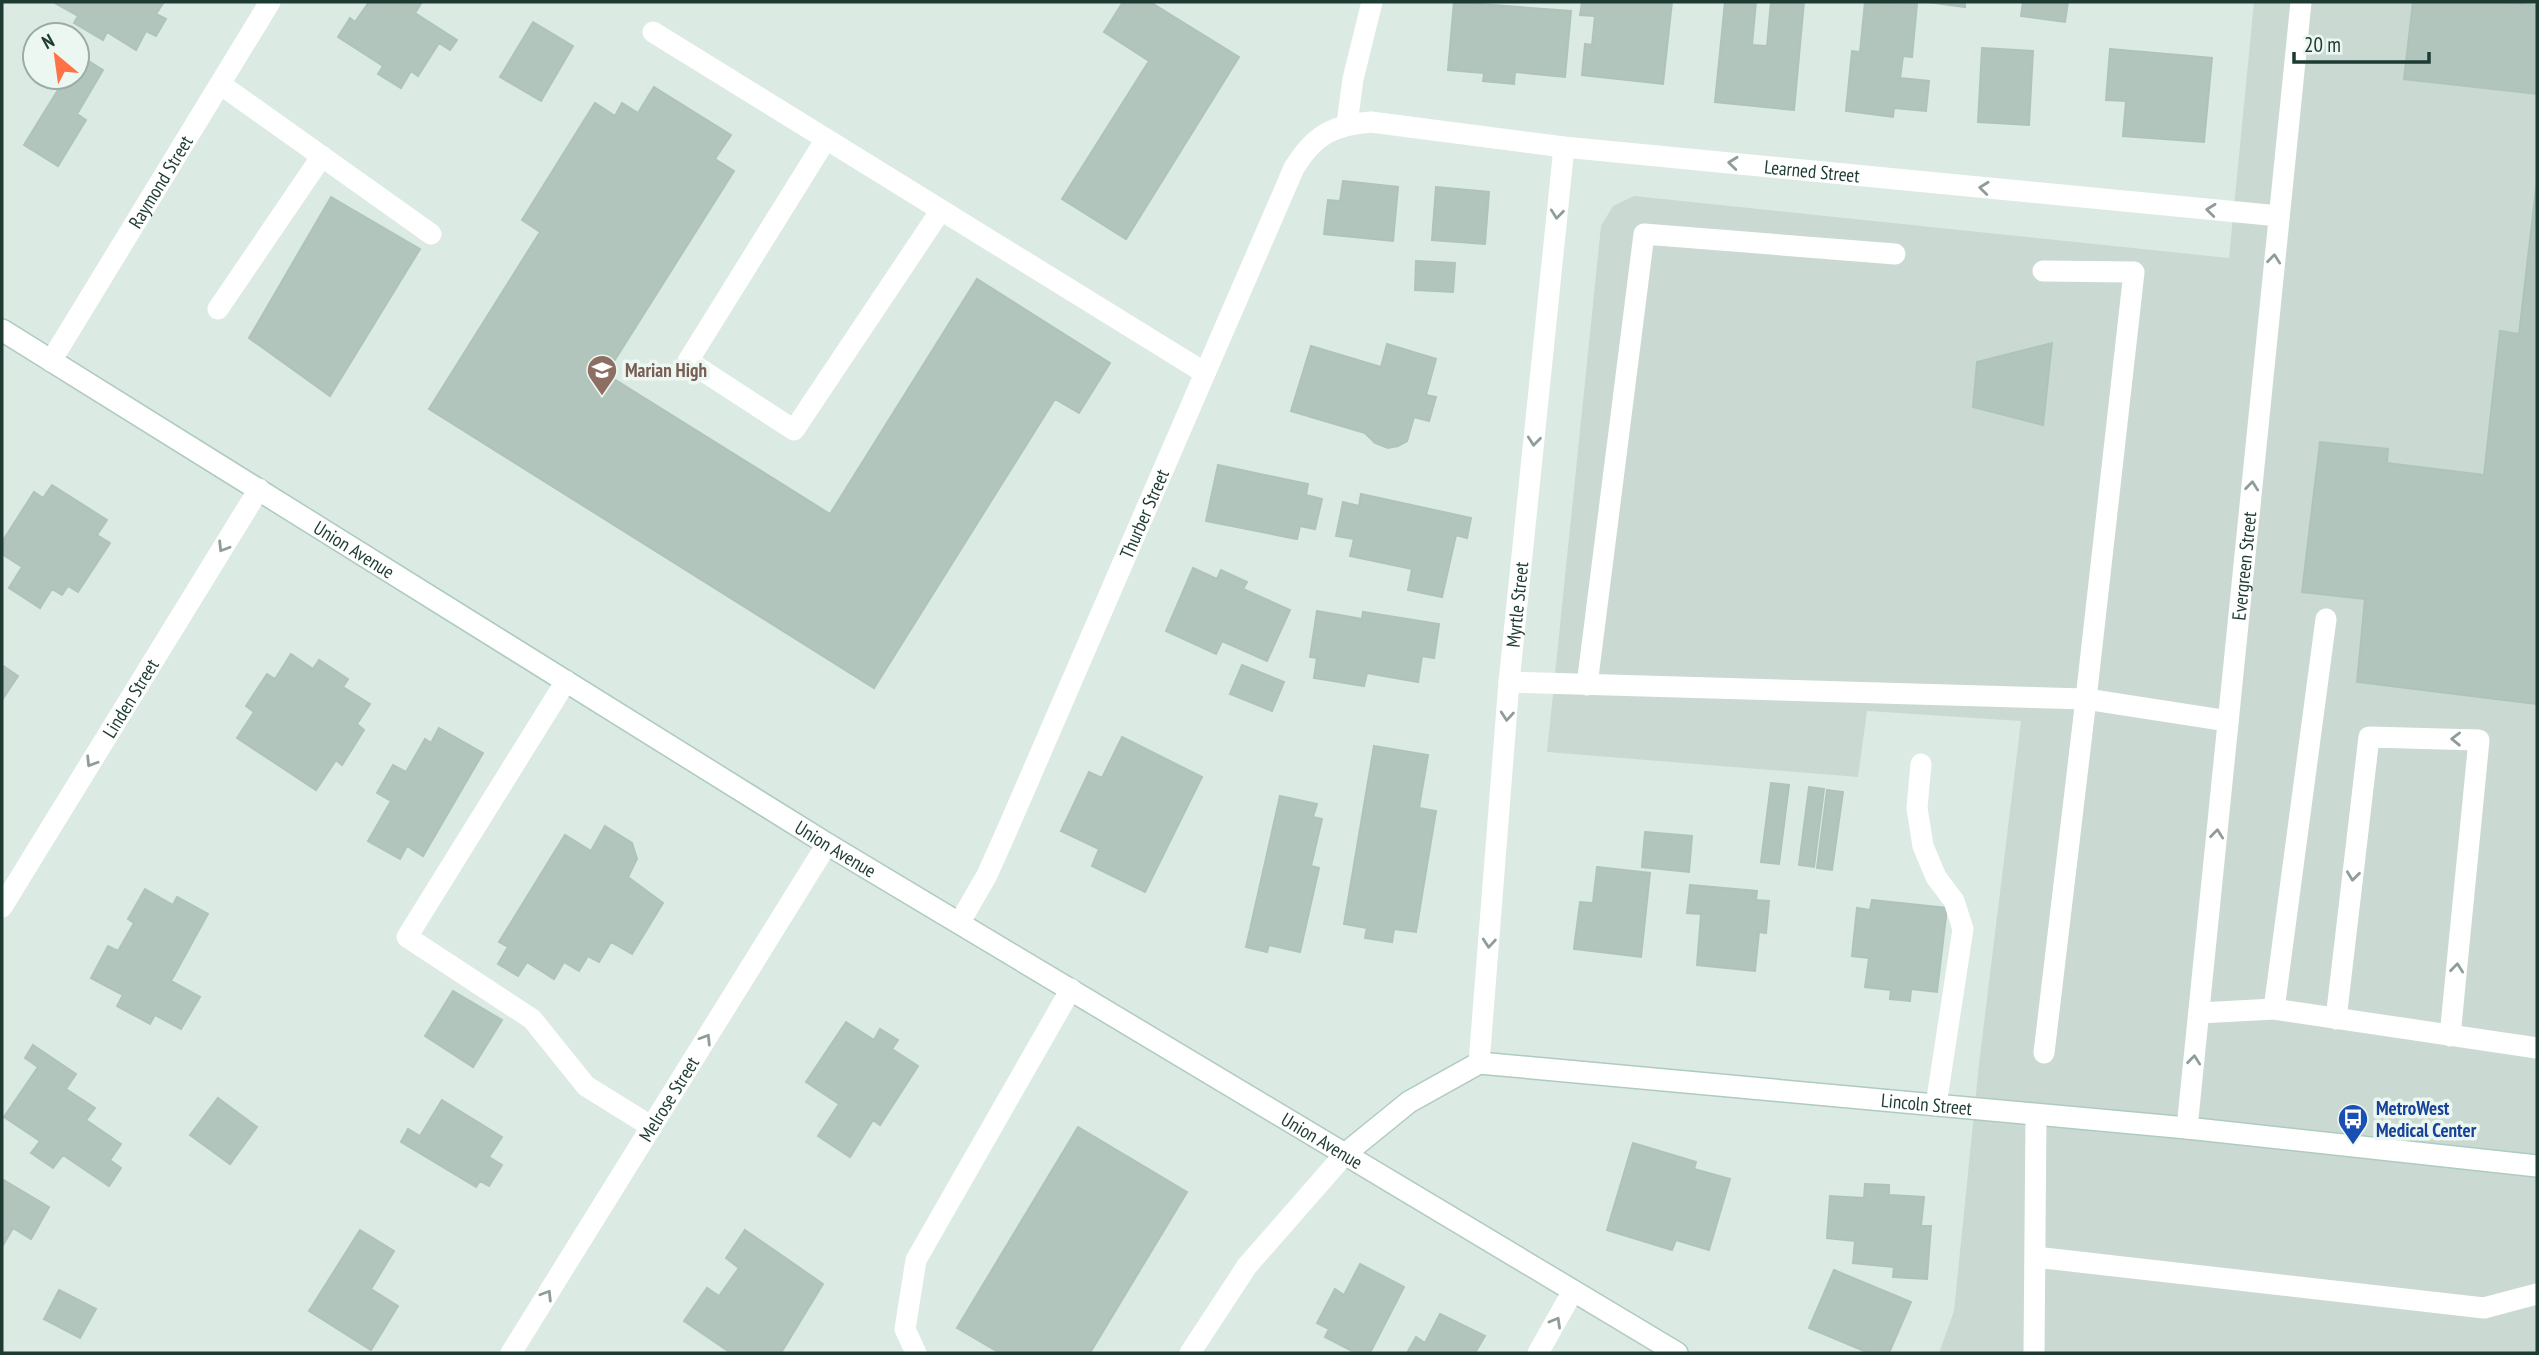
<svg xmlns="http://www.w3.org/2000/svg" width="2539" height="1355" viewBox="0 0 2539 1355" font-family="'PT Sans Narrow',sans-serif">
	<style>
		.built { fill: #cadad3 }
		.building { fill: #b1c5bd; stroke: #aec4bb; stroke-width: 2 }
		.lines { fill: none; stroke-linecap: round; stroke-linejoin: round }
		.secondary-casing { stroke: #aecbc0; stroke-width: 24 }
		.lane { stroke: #fff; stroke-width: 21 }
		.street { stroke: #fff; stroke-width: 21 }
		.secondary { stroke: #fff; stroke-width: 21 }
		.oneway { stroke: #8e9d99 }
		.labels { text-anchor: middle; stroke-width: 7; stroke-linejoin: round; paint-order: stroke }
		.street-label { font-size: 19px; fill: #1d3b33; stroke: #edf7f2 }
		.education-label { font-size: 19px; font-weight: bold; fill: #785e54; stroke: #edf7f2; text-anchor: start }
		.transit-label { font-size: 19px; font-weight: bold; fill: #164399; stroke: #edf7f2; text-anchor: start }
	</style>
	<rect width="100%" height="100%" fill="#dceae4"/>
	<path class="built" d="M2254,2H2537V1353H1939L1954,1311L1979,1064L2021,721L1867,711L1858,777L1547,752L1601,226L1613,206L1634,196L2229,258Z"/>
	<path class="building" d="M53,2H164L156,14L166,19L156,36L146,31L136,50L107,32L103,40L74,23L78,16Z
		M369,2H399L404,5L406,2H422L415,13L457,40L450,50L439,43L418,76L411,71L401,88L378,74L383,66L338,37L350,18L355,22Z
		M1123,2H1150L1239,57L1126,239L1062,199L1149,61L1104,32Z
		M1454,2L1571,11L1565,77L1515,72L1514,84L1483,81L1484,73L1448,70Z
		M1582,2H1672L1663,84L1582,75L1585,44L1592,45L1595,16L1580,15Z
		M1725,2H1756L1752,45L1767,46L1771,2H1804L1794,110L1715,102Z
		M1865,2L1917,4L1912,57L1903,56L1900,78L1929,81L1926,111L1894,108L1893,117L1846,111L1852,51L1860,52Z
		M1928,2H1965V7Z
		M2023,2H2068L2065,22L2021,16Z
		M2413,2H2504L2537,6V94L2404,79Z
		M533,22L573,46L541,101L500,77Z
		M1982,48L2033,51L2029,125L1978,122Z
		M2110,49L2212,58L2204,142L2123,136L2126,101L2106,100Z
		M79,55L103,70L77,114L86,120L58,166L24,145L66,77H77V59Z
		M654,87L731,135L715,159L734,171L606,374L830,514L977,279L1110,363L1079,413L1055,399L874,688L429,409L540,232L522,220L595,103L615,116L622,103L638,113Z
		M2537,180V704L2357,682L2365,599L2302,592L2320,442L2388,449L2387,463L2484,475L2500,331L2519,334Z
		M1343,181L1398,187L1393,241L1324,234L1328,200L1340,201Z
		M1436,187L1489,192L1485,244L1432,240Z
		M331,197L420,249L330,396L249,338Z
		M1416,261L1455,263L1453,292L1415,290Z
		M2052,343L2043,425L1973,407L1977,362Z
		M1387,344L1436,359L1426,395L1436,397L1429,421L1414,417L1407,441L1398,446L1388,448L1375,443L1365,433L1291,411L1311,346L1381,367Z
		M1218,465L1308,484L1306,495L1322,499L1315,529L1300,526L1297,539L1206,521Z
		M52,485L107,520L97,535L110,543L78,592L68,586L62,595L52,589L40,608L9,588L22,567L2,554V542L34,492L43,498Z
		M1361,494L1471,518L1467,538L1456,535L1442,597L1408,590L1412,569L1350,556L1354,539L1336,536L1343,502L1359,506Z
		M1193,568L1217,579L1221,570L1247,582L1243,589L1290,610L1267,661L1222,641L1216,654L1166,631Z
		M1317,611L1362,619L1363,612L1439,624L1434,658L1422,656L1418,682L1367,673L1364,686L1314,678L1317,658L1310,657Z
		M291,654L313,669L319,660L348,679L343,687L370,704L357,724L364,730L342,765L336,760L316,790L237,738L254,712L246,706L267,674L275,679Z
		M2,665L18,676L2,700Z
		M1242,665L1284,682L1272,711L1230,694Z
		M439,728L483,753L423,856L407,846L400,859L368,841L391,801L377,793L393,765L406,772L425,739L431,743Z
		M1122,737L1202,777L1145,892L1092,866L1099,849L1061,831L1089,772L1102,778Z
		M1374,746L1428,755L1419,808L1436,811L1416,932L1394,929L1392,942L1365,938L1367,928L1344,924Z
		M1771,783L1789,785L1779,864L1761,862Z
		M1809,787L1824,789L1814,867L1799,865Z
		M1827,790L1843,792L1832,870L1817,868Z
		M1280,796L1317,804L1313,817L1322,819L1311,866L1319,868L1300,952L1269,945L1267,952L1246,947Z
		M605,826L632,843L637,859L628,877L663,903L632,954L611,942L599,962L588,956L579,971L564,962L554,979L527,962L518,976L498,964L508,947L499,942L565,835L591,851Z
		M1645,832L1692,836L1689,872L1642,867Z
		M1597,867L1650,873L1641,957L1574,949L1580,902L1593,903Z
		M1690,885L1757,891L1756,900L1769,901L1766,933L1759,932L1755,971L1697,965L1701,914L1687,913Z
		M145,889L173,905L177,897L208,914L171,981L200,997L181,1029L155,1015L150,1024L117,1006L123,995L91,978L108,946L118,951L134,923L128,919Z
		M1872,900L1947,908L1937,992L1911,989L1910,1001L1890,999L1891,990L1865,987L1869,958L1852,956L1857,908L1870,910Z
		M453,991L502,1020L473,1067L425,1036Z
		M846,1022L874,1040L880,1029L898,1040L892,1049L918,1066L880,1125L873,1120L850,1157L818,1136L839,1104L806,1082Z
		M33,1045L76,1074L66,1089L95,1108L86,1120L121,1144L110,1160L121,1168L109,1186L63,1155L53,1168L31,1153L40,1141L4,1117L38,1067L25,1058Z
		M218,1098L257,1127L230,1164L190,1135Z
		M442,1100L502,1137L489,1157L502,1165L489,1186L480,1181L476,1187L401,1142L408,1129L420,1136Z
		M1078,1127L1187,1192L1090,1353H1000L957,1328Z
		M1633,1143L1696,1162L1694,1169L1730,1179L1709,1250L1676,1240L1672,1250L1607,1230Z
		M2,1179L49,1207L31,1239L13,1228L2,1247Z
		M1865,1184L1889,1185V1195L1924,1197L1921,1226H1931L1927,1279L1893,1277L1894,1267L1853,1263L1855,1241L1827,1238L1830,1196L1864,1198Z
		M360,1230L394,1251L371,1289L398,1306L371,1350L309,1311Z
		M745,1230L823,1284L781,1353H731L684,1321L707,1288L719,1296L739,1268L726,1258Z
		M1360,1264L1404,1287L1370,1353H1356L1325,1337L1329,1329L1317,1323L1335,1289L1344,1295Z
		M1834,1270L1911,1302L1889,1353H1869L1809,1328Z
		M59,1290L96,1309L80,1338L44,1319Z
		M1440,1314L1485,1336L1475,1353H1407L1416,1337L1425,1343Z"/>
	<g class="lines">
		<g class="secondary-casing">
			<g id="secondary">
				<path id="s7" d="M2,330L827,844L1677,1353"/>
				<path id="s8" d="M1345,1154L1409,1102L1479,1063L2187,1128L2537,1166"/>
			</g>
		</g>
		<path class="lane" d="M653,32L1205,373
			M220,84L431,234
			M1347,124L1353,79L1372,2
			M826,139L688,361L794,430L941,210
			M218,309L322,156
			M566,681L407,937L532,1019L586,1086L652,1127
			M1509,682L2086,699L2134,272L2043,271
			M1587,685L1644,234L1895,254
			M1921,764L1917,808L1923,846L1936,877L1954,901L1963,929L1936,1105
			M2274,1009L2326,619
			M2199,1013L2274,1009L2537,1048
			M2336,1019L2369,737L2479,740L2450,1036
			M2044,1053L2086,699L2228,721
			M2035,1257L2484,1308L2537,1294
			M916,1353L905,1329L916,1260L1071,989
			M1190,1353L1247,1266L1345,1154
			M2034,1353L2036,1115"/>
		<g class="street">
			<path id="s1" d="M51,361L270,2"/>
			<path id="s2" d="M2,907L259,489"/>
			<path id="s3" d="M960,922L987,875L1008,828L1294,168C1314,135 1333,125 1371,122L1564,147L2279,216"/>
			<path id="s4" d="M1479,1063L1509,682L1564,147"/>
			<path id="s5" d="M2187,1128L2301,2"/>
			<path id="s6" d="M511,1353L827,844"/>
			<path d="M1538,1353L1573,1291"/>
		</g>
		<use href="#secondary" class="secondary"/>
	</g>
	<defs><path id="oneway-chevron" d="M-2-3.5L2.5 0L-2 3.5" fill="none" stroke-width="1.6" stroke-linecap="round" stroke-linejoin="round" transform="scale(1.75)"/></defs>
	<g class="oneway">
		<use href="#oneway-chevron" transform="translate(1733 163) rotate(-174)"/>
		<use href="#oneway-chevron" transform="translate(1984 188) rotate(-174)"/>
		<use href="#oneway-chevron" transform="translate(2211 210) rotate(-174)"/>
		<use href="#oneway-chevron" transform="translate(1557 214) rotate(96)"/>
		<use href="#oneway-chevron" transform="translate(2274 259) rotate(-84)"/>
		<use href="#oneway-chevron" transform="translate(1534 441) rotate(96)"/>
		<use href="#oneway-chevron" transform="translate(2252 486) rotate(-84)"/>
		<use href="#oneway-chevron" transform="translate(223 547) rotate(122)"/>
		<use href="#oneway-chevron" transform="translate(1507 716) rotate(95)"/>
		<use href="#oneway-chevron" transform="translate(2456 739) rotate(-179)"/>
		<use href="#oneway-chevron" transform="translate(91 762) rotate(122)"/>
		<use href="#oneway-chevron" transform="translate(2217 834) rotate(-84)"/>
		<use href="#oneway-chevron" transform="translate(2353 876) rotate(97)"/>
		<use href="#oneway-chevron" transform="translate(1489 943) rotate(95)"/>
		<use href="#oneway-chevron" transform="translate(2457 968) rotate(-84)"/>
		<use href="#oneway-chevron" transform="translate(706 1039) rotate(-58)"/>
		<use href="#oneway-chevron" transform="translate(2194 1060) rotate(-84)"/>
		<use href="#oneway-chevron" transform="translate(547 1295) rotate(-58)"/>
		<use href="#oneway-chevron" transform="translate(1556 1322) rotate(-60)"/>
	</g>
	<defs>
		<g id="school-pin" transform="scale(1.575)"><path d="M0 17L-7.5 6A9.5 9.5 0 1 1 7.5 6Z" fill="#8d6e63" stroke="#edf7f2"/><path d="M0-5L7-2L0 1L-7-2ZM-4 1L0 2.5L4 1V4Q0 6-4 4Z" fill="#fff"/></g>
		<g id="bus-pin" transform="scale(1.575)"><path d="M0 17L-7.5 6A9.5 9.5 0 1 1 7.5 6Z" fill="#1a4fb4" stroke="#edf7f2"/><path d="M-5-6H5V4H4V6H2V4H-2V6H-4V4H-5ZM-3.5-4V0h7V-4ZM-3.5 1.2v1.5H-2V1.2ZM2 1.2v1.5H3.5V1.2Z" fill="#fff"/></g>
	</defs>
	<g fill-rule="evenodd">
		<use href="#school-pin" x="602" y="370"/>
		<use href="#bus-pin" x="2353" y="1119"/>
	</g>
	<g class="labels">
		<g class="street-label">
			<text dy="7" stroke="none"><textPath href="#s3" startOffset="1363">Learned Street</textPath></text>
			<text dy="7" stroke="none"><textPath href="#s1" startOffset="210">Raymond Street</textPath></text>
			<text dy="7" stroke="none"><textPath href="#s3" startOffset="448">Thurber Street</textPath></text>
			<text dy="7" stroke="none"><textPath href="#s7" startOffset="415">Union Avenue</textPath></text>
			<text dy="7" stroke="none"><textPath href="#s5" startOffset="565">Evergreen Street</textPath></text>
			<text dy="7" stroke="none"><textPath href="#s4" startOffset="460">Myrtle Street</textPath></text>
			<text dy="7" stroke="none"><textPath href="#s2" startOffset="245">Linden Street</textPath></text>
			<text dy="7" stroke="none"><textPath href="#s7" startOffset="982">Union Avenue</textPath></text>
			<text dy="7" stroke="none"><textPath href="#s6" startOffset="299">Melrose Street</textPath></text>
			<text dy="7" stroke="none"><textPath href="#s8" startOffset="612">Lincoln Street</textPath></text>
			<text dy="7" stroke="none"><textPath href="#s7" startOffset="1549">Union Avenue</textPath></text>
		</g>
		<g class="education-label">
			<text x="625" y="377">Marian High</text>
		</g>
		<g class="transit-label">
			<text x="2376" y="1115">MetroWest<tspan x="2376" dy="22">Medical Center</tspan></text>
		</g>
	</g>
	<rect width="2539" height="1355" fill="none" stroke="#1d3b33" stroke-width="7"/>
	<g transform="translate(56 56) rotate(331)"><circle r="33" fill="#edf7f2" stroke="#9aaca6" stroke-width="2"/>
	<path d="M0-5L12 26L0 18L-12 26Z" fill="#ff7246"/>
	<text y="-10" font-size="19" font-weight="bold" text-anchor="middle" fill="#1d3b33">N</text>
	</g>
	<path d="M2294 52v10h135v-10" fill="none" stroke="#1d3b33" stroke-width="3.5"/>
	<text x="2304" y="52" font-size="21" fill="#1d3b33" stroke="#edf7f2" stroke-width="5" paint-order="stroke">20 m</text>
</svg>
